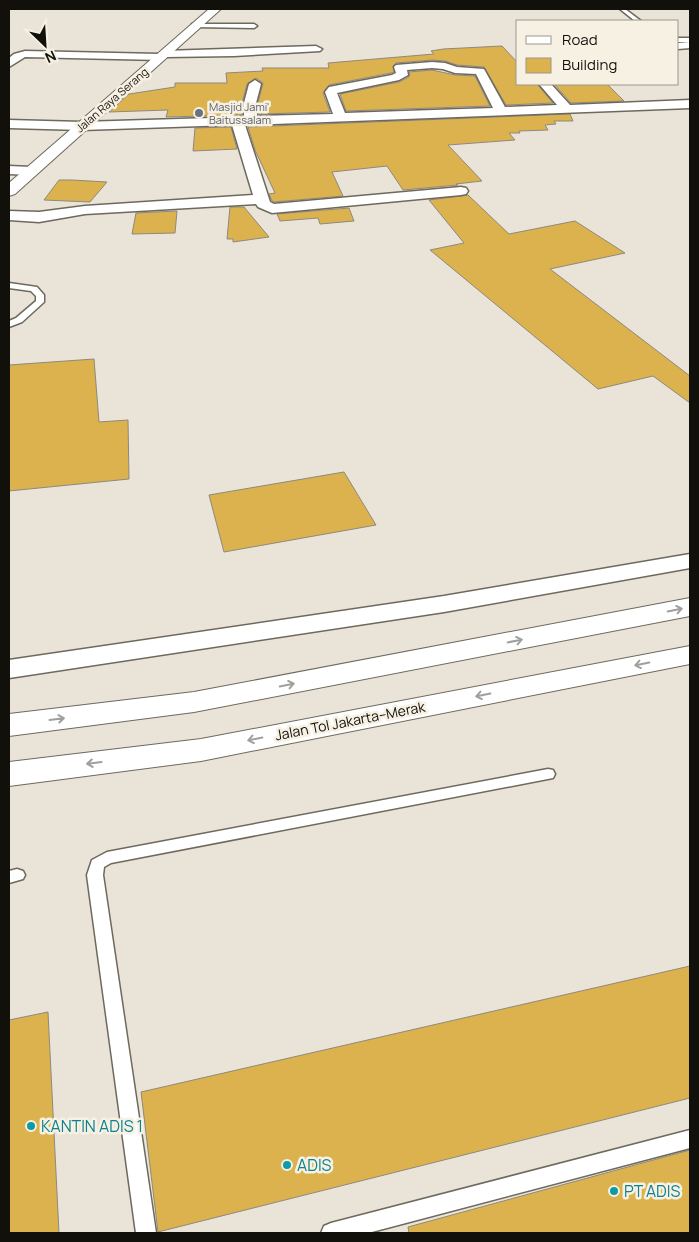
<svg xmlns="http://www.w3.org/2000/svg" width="699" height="1242" viewBox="0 0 699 1242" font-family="Manrope,sans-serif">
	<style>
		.building { fill: #dbb24d; stroke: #8e897d }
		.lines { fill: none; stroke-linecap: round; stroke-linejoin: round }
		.lane-casing { stroke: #6e695d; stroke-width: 3 }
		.street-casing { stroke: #6e695d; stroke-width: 3 }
		.highway-casing { stroke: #6e695d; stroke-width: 2 }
		.lane { fill: #fff; fill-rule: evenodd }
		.street { fill: #fff; fill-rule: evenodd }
		.highway { fill: #fff; fill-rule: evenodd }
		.oneway { stroke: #a09f9d }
		.worship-dot { fill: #6b7280; stroke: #f7f1e4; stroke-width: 2 }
		.culture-dot { fill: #0f9aa8; stroke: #f7f1e4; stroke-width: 2 }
		.labels { text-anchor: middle; stroke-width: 5; stroke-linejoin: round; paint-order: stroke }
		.far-street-label { font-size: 11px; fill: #12100b; stroke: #f7f1e4 }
		.far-worship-label { font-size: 11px; fill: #5b616d; stroke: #f7f1e4; text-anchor: start }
		.street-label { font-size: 14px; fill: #12100b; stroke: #f7f1e4 }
		.near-culture-label { font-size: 16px; fill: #0d838f; stroke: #f7f1e4; text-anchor: start }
	</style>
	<rect width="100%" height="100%" fill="#e9e4d7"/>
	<path class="building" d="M502,46L518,63V84H537L553,103L506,105L484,67L457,65L445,61L432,60L396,63L393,66L394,72L391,73L329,85L323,93L330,112L259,114L258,103L263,83L256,78L247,84L242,103V115L166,117L168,110L109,112L129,94L175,87V83H227L226,73L263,71L262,68H329L328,63L434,54L431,51L443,49Z
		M432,70L455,75L475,76L490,106L346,111L340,94L399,82L409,77V72Z
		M554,84H607L624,101L571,103Z
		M570,114L573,121H554L556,124L545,125L548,130L519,131L520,133H509L515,140L448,145L482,181L456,184L458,185L403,190L387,166L332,172L343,196L274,202L272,201L269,194L275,193L255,150L248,127Z
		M231,127L237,149L193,151L195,128Z
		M59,180H72L107,182L90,202L44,200Z
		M468,195L509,234L575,221L625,253L550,269L690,376V403L653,376L598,389L430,250L464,243L429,200Z
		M230,207H244L269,237L233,242V239H227Z
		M349,208L354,221L320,224L318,218L280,221L277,214Z
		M177,211L175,233L132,234L136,213Z
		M94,359L99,422L128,420L129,479L9,491V365Z
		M344,472L376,525L224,552L209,495Z
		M690,966V1098L158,1232L141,1092Z
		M48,1012L59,1233H9V1020Z
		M690,1150V1233H409L408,1227Z"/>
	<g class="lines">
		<g class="lane-casing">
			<path id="lane" d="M620,9H625L641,21H635Z
				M192,24H254L257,26L254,28L194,27Z
				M678,38H690V42H678Z
				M9,283L37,287L44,295V302L22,322L9,327V321L16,318L36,301V296L31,291L9,288Z
				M548,769L553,770L555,774L553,778L111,863L104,867L103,875L156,1233H136L87,875L92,860L107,852Z
				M17,869L23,871L25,875L23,879L9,883V871Z
				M690,1130V1148L368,1233H321L324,1226L331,1223Z"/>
		</g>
		<g class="street-casing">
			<path id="street" d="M690,42V48L678,49V43Z
				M316,46L322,49L320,51L234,56L166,57L161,60L25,57L9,67V58L14,54L25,51L159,54L164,51Z
				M432,62L445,63L457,67L484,69L505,107L557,105L539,84H551L570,105L690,100V108L245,125L270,202L274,204L461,187L466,188L468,191L466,194L461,195L272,213L258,207L256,204L85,214L39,222L9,220V211L39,212L85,206L253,195L232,125L82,130L9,128V120L82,122L244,117V103L249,84L255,80L261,84L256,103L257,116L333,114L325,92L329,87L392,75L396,73L394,67L396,65ZM432,68L443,69L455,73L476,74L493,108L345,113L337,93L399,80L408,75L407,70Z
				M9,166L31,167L38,171L31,175L9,174Z
				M690,554V568L444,612L9,678V660L444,596Z"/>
		</g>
		<g class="highway-casing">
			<path id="highway" d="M209,9H221L15,194L9,196V183Z
				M690,598V616L194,712L9,736V714L194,692Z
				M690,646V664L201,761L9,786V762L201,739Z"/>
		</g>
		<use href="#lane" class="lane"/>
		<use href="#street" class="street"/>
		<use href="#highway" class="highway"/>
	</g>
	<defs><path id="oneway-shaft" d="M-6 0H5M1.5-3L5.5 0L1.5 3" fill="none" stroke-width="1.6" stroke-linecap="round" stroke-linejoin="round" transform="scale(1.25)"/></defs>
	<g class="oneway">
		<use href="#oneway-shaft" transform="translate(675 610) rotate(-11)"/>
		<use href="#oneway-shaft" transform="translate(515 641) rotate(-11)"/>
		<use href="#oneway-shaft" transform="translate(642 664) rotate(169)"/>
		<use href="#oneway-shaft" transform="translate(287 685) rotate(-11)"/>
		<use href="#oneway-shaft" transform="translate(483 695) rotate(169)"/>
		<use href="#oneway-shaft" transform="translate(57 719) rotate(-7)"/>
		<use href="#oneway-shaft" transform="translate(255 739) rotate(169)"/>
		<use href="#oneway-shaft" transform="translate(94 763) rotate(173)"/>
	</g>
	<circle class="worship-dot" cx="199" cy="113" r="5"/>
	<g class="culture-dot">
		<circle cx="31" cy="1126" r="5"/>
		<circle cx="287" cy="1165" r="5"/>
		<circle cx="614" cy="1191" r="5"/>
	</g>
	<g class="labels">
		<g class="far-street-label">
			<text transform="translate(112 100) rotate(-41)" y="4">Jalan Raya Serang</text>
		</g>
		<g class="far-worship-label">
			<text x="209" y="111">Masjid Jami'<tspan x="209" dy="13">Baitussalam</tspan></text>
		</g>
		<g class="street-label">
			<text transform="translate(350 721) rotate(-11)" y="5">Jalan Tol Jakarta–Merak</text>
		</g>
		<g class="near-culture-label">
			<text x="41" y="1132">KANTIN ADIS 1</text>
			<text x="297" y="1171">ADIS</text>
			<text x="624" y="1197">PT ADIS</text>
		</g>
	</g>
	<rect width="699" height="1242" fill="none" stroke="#12100b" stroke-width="20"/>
	<rect x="516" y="20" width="162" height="65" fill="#f7f1e4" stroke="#9b978d"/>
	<rect x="526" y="36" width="25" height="8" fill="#ffffff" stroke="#9b978d"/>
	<text x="562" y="45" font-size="15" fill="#12100b">Road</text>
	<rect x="526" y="58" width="25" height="15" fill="#dbb24d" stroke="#9b978d"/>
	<text x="562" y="70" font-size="15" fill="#12100b">Building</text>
	<g transform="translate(45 45) rotate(155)" stroke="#f7f1e4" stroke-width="4" paint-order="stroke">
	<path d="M0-4L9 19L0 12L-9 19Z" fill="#12100b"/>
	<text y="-8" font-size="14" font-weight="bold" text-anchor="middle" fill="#12100b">N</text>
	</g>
</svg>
